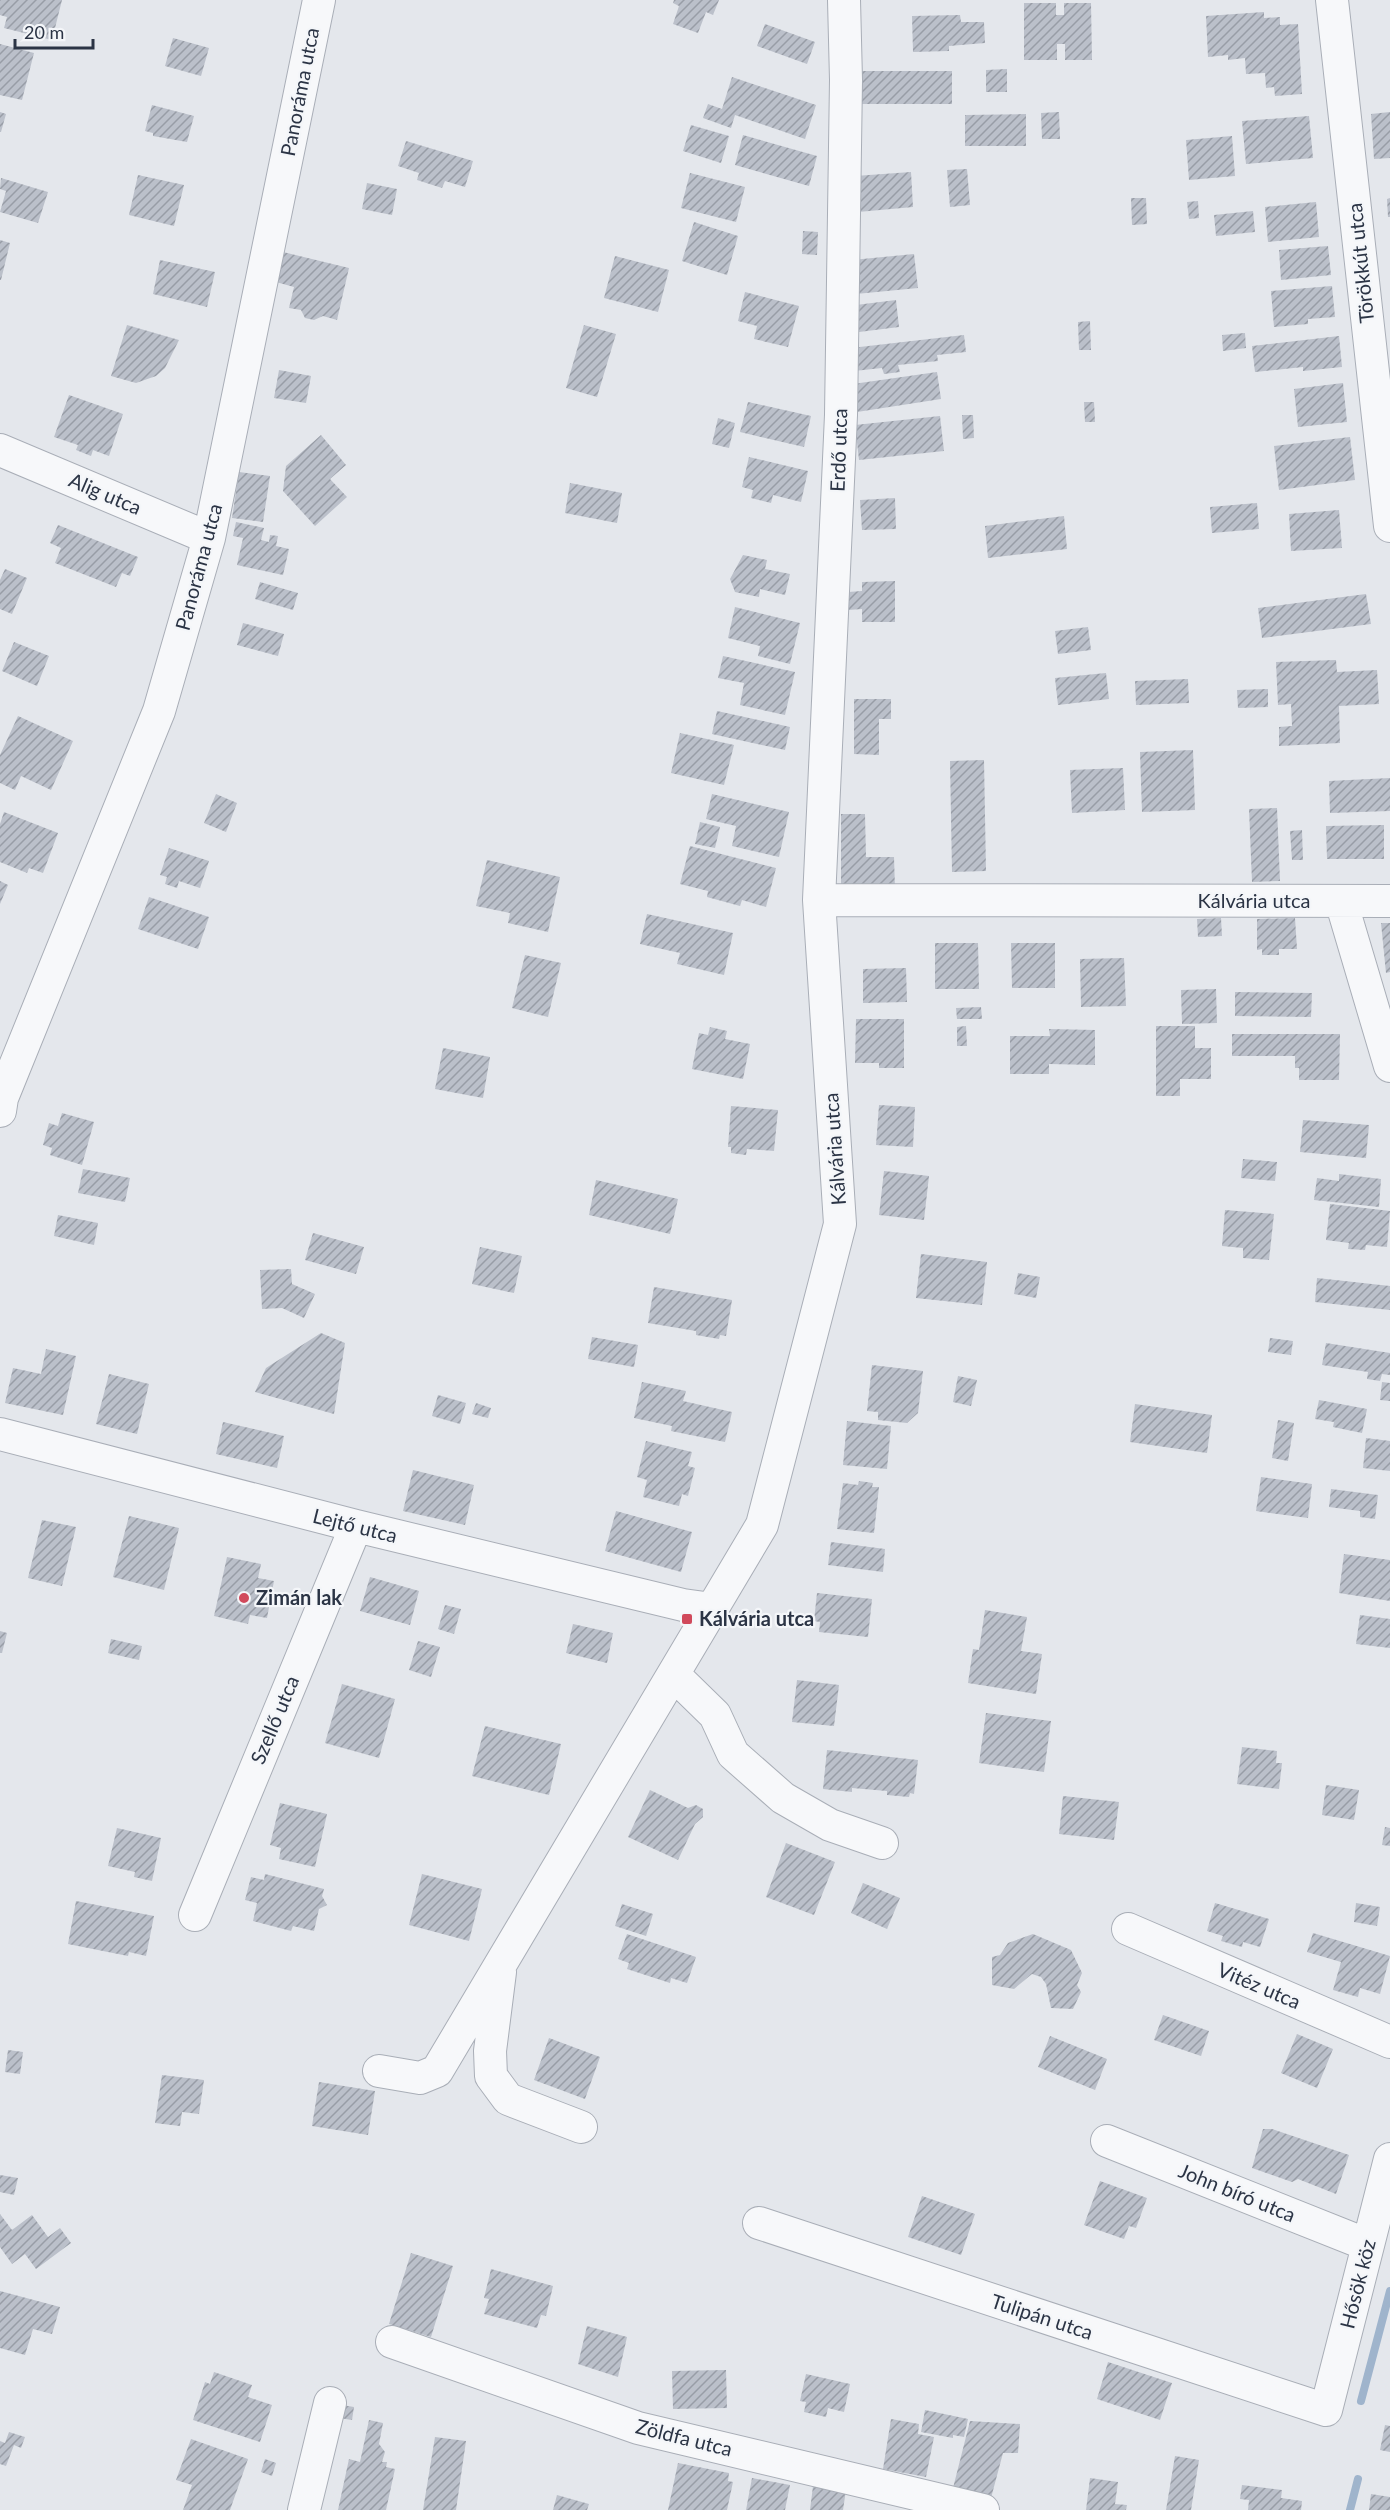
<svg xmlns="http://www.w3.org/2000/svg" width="1390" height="2510" viewBox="0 0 1390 2510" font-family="Lato,sans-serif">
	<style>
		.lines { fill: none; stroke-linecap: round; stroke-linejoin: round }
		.stream { stroke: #9fb4cc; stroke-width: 8 }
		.building { fill: url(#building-hatch) }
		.minor-casing { stroke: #a9aeb7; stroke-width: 34 }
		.minor { stroke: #f7f8fa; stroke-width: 32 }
		.poi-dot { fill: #d1495b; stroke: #f4f6f9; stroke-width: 2 }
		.labels { text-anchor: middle; stroke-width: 4.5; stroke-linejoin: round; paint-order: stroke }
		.street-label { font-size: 20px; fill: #2b3445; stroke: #f4f6f9 }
		.poi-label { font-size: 20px; font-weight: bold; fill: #2b3445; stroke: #f4f6f9; text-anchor: start }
	</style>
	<defs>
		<pattern id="building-hatch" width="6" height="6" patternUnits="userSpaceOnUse" patternTransform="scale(1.5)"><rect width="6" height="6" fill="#bbc0ca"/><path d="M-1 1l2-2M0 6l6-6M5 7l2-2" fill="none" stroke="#989da6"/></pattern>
	</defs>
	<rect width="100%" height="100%" fill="#e4e7ec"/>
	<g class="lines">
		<path class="stream" d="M1361,2401L1390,2291
			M1350,2510L1358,2479"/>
	</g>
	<path class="building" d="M0,0H62L52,40L4,28L7,17L0,15Z
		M674,0H719L713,15L706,12L698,33L673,24L679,6L673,3Z
		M1024,3H1056V15H1064V3H1091L1092,60H1065V44H1057V60H1024Z
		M1264,12V18L1280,17V25L1298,24L1302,94L1275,96L1274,87L1266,88L1265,73L1246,74L1245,58L1228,60V55L1208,57L1206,16Z
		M960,15L961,22H984L985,43L949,46V51L913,52L912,16Z
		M765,24L815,42L807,64L757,46Z
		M173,38L209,48L201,76L165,66Z
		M0,44L34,53L22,100L0,95Z
		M1007,69V92H986V70Z
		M860,71H952V104H860Z
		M732,77L816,105L805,139L735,115L731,128L703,118L708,104L722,109Z
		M152,105L194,116L187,142L153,136V133L145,131Z
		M0,112L6,114L1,132H0Z
		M1059,112L1060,139H1042L1041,113Z
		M1390,112V158L1374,159L1371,114Z
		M1026,114V146H965V115Z
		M1309,116L1313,158L1246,164L1242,121Z
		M691,125L729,136L721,163L683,151Z
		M743,135L817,156L809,186L735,165Z
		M1232,136L1235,176L1189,180L1186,140Z
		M406,141L473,161L465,187L445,181L442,188L417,180L419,173L398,166Z
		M967,169L970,205L950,207L947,170Z
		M911,172L913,207L858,212L855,176Z
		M690,173L745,187L736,222L681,208Z
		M138,175L184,185L174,226L129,215Z
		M1,178L48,192L38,223L0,212L6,191L0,189Z
		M367,183L397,189L392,215L362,209Z
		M1131,198H1146L1147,224L1132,225Z
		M1390,198V217H1388L1387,199Z
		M1198,201L1199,218L1189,219L1187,202Z
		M1316,202L1319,237L1268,242L1265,207Z
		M1253,211L1255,232L1216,236L1214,215Z
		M694,222L738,236L727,275L682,261Z
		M803,231L818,232L817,255L802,254Z
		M0,240L10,243L1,280H0Z
		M1328,246L1331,275L1281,280L1279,250Z
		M283,252L349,268L337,320L323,316L314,320L305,318L301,310L289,308L294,287L276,282Z
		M914,254L918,288L856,294L852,260Z
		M615,256L669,270L658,312L604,298Z
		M160,260L215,272L207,307L153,294Z
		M1332,286L1335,317L1308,319V324L1274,327L1271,291Z
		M745,292L799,306L788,347L754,339L757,326L738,321Z
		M896,300L899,327L859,332L856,305Z
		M1090,321L1091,350H1079L1078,322Z
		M127,325L179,340L165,368L156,376L136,383L111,376Z
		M584,325L616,334L597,397L566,388Z
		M1245,333L1246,348L1223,351L1222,335Z
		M964,335L966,352L937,355L938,361L898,365L900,372L884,374L882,368L854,371L851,348Z
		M1339,336L1342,367L1303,371V367L1255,372L1252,346Z
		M279,370L311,376L306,403L274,398Z
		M937,372L941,399L857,412L853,384Z
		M1343,383L1347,422L1298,427L1294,389Z
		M69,395L123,414L109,456L93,450L91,456L76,450L78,445L54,437Z
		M748,402L811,416L804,447L740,432Z
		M1084,402H1094L1095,422H1085Z
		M962,415H973L974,438L963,439Z
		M940,416L944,451L859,460L855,425Z
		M718,418L735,423L729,448L712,444Z
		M321,435L346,465L330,479L347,497L315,526L283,491L286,466Z
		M1350,437L1355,480L1279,490L1274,446Z
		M749,457L808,471L801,502L773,495L771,503L751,498L753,490L742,487Z
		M239,472L270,476L263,522L232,518Z
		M570,483L622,493L617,523L565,513Z
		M895,498L896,529L862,530L860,500Z
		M1257,503L1259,529L1212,533L1210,507Z
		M1339,510L1342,548L1291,551L1289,514Z
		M1064,516L1067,549L988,558L985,526Z
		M236,522L264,528L261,540L269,542L270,535L278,536L276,546L289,549L283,575L237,565L243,538L233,536Z
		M58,525L138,557L130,576L122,573L116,587L55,563L61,548L50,543Z
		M743,555L767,560L765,569L790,574L785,595L760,589L759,597L735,592L730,579Z
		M5,569L27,578L12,614L0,609V580Z
		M895,581V622H862V609L848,610V592L862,591V582Z
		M260,582L298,593L293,610L255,599Z
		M1366,594L1371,624L1262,638L1258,608Z
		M735,607L800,623L790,664L758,656L760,646L728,638Z
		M243,623L284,634L278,656L237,645Z
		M1088,627L1091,650L1058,654L1055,631Z
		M14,642L49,656L37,686L2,671Z
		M723,656L795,672L785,715L740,705L744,683L718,678Z
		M1336,660L1337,672L1377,670L1379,704L1339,706L1340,743L1279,746V727L1292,726L1291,704L1278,705L1276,662Z
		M1106,673L1109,699L1058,705L1055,678Z
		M1188,679L1189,703L1136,705L1135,681Z
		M1268,689V707L1238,708L1237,690Z
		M854,699H891V719H879V755L854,754Z
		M717,711L790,727L785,750L712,734Z
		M18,716L73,741L51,790L21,776L15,790L0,783V755Z
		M680,733L734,745L724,785L671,773Z
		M1193,750L1195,810L1142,812L1140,752Z
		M984,760L986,871L952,872L950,761Z
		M1123,768L1125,810L1072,813L1070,770Z
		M1390,778V811L1330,813L1329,781Z
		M216,794L237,803L226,832L204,823Z
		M712,794L789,812L779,857L732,846L736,826L706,819Z
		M1277,808L1280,881L1252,882L1249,809Z
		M4,812L58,833L43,873L29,868L27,873L0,862V824Z
		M841,814H865L866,857H894L895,889L841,890Z
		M700,822L720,827L715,848L695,844Z
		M1384,825V859H1327L1326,826Z
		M1302,830L1303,860H1292L1290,831Z
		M690,846L776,868L766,907L742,900L740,906L707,897L708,891L680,884Z
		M169,848L209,861L200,888L179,881L177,888L165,884L167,877L160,875Z
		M487,860L560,877L548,932L508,923L510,913L476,906Z
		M0,881L8,885L0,904Z
		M149,897L209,917L198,949L138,929Z
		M647,914L733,933L724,975L677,964L680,953L640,944Z
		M1221,918L1222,936L1198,937L1197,919Z
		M1295,918L1297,949H1279V955H1262V949L1257,950V919Z
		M1381,923H1390V972L1386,973Z
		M935,943H978L979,989H935Z
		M1011,943H1055V988H1012Z
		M525,955L561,963L548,1017L512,1008Z
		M1124,958L1126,1006L1081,1007L1080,959Z
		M906,968L907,1002L863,1003V969Z
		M1216,989L1217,1023L1182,1024L1181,990Z
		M1235,992L1312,993L1311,1017L1235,1016Z
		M981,1007L982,1019H957L956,1008Z
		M856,1019H904V1068H879V1063H855Z
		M966,1026L967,1046H957V1027Z
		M1156,1026H1195V1048H1211V1079H1180V1096H1156Z
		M710,1027L727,1031L725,1039L750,1044L743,1079L692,1069L699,1033L708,1035Z
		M1049,1029L1095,1030V1065L1049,1064V1074H1010V1036H1050Z
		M1232,1034H1340L1339,1080H1299V1068H1295V1056H1232Z
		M443,1048L490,1057L483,1098L435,1089Z
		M879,1105L915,1107L913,1147L876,1145Z
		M731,1106L778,1110L774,1151L747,1149L746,1155L731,1153V1147H728Z
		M62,1113L94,1122L82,1165L50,1155L52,1148L43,1145L49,1123L58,1126Z
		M1303,1120L1369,1125L1366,1158L1300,1152Z
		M1243,1159L1277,1162L1275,1181L1241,1178Z
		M83,1169L130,1178L125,1202L78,1193Z
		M884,1171L929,1176L924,1220L879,1215Z
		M1339,1174L1381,1179L1379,1207L1314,1200L1317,1178L1339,1181Z
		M596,1180L678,1199L670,1234L589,1215Z
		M1330,1204L1390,1211L1387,1247L1366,1245L1365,1250L1348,1249L1349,1243L1326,1240Z
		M1225,1210L1274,1214L1269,1260L1243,1258V1248L1222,1246Z
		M58,1215L98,1223L94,1245L54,1236Z
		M313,1233L364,1247L356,1274L305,1260Z
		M480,1247L522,1256L514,1293L472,1284Z
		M921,1254L987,1262L982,1305L916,1298Z
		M291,1269L292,1284L315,1294L304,1318L282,1308L262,1309L260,1270Z
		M1018,1273L1040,1277L1036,1298L1014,1294Z
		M1317,1278L1390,1286V1310L1315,1302Z
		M654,1287L732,1300L726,1336L720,1335L719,1339L696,1335V1331L648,1323Z
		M321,1333L345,1343L334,1414L255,1392L266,1368Z
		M592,1337L638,1345L634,1367L588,1359Z
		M1270,1338L1293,1341L1291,1355L1268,1352Z
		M1326,1343L1390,1353V1375L1382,1374L1380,1381L1367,1379L1368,1372L1322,1365Z
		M46,1349L76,1356L63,1415L5,1403L13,1368L41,1374Z
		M872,1365L923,1371L918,1413L907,1423L878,1420V1412L867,1411Z
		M109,1374L149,1384L137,1434L96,1424Z
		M958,1376L977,1380L971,1406L953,1402Z
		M642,1382L686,1391L683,1401L732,1412L725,1442L671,1431L672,1426L634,1418Z
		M1382,1382L1390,1383V1401L1380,1400Z
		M438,1395L466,1403L460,1424L432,1416Z
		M1319,1400L1367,1409L1362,1433L1333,1427L1334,1422L1315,1419Z
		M476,1403L491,1408L488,1418L472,1414Z
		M1135,1404L1212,1415L1207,1453L1130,1442Z
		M1278,1420L1294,1423L1288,1461L1272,1458Z
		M847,1421L891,1426L887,1469L843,1465Z
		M223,1422L284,1436L277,1468L216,1454Z
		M1366,1438L1390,1441V1471L1363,1468Z
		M646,1441L692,1452L688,1466L695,1468L688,1496L682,1494L679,1506L643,1497L647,1480L637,1477Z
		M413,1470L474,1485L465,1525L403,1511Z
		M1261,1477L1312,1484L1308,1518L1256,1511Z
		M859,1481L873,1483L872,1487H879L874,1533L837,1529L843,1483L858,1485Z
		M1331,1489L1378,1495L1375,1519L1360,1517V1511L1329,1507Z
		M616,1511L692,1532L681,1572L605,1551Z
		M129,1516L179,1528L164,1590L113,1577Z
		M42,1520L76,1527L62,1586L28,1578Z
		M831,1542L885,1549L883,1572L828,1565Z
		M1344,1554L1390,1560V1601L1339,1593Z
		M227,1557L261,1564L258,1578L274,1581L267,1618L250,1615L248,1624L214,1616Z
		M370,1577L419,1591L410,1625L360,1611Z
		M817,1593L872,1599L868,1637L819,1632L820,1622L814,1621Z
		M445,1605L461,1609L454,1634L438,1629Z
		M985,1610L1027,1617L1021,1651L1042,1654L1036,1694L968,1683L973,1649L979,1650Z
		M1360,1615L1390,1619V1648L1356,1644Z
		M573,1624L613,1633L607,1663L566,1653Z
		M0,1631L7,1633L2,1653H0Z
		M111,1639L142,1646L139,1660L108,1653Z
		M418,1641L440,1647L431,1677L409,1670Z
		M797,1680L839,1685L834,1726L792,1722Z
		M342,1684L395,1699L379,1758L325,1743Z
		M986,1713L1051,1721L1044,1772L979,1763Z
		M485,1726L561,1744L549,1795L472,1776Z
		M1242,1747L1277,1751L1276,1763H1282L1279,1789L1237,1784Z
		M827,1750L918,1760L914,1794L910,1793L909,1797L887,1795V1791L852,1788V1792L823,1789Z
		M1326,1785L1359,1790L1354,1820L1322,1815Z
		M650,1790L688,1808L696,1805L703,1809V1817L695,1824L678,1860L628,1837Z
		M1063,1796L1119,1802L1114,1840L1059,1834Z
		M280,1803L327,1814L315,1867L279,1859L281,1848L270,1845Z
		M1385,1827L1390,1828V1846L1382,1845Z
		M117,1828L161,1838L152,1881L134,1877L135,1872L108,1866Z
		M786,1843L835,1862L814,1915L766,1897Z
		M265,1874L324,1889L322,1896L327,1905L319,1909L314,1931L293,1926L291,1931L253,1921L257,1903L245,1900L251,1877L264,1880Z
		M422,1874L482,1889L469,1941L409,1925Z
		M863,1883L900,1898L887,1929L851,1913Z
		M76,1901L154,1916L146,1956L129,1952L128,1956L68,1944Z
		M1215,1903L1269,1919L1260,1947L1243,1942L1242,1947L1221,1941L1223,1936L1207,1931Z
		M1356,1903L1380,1907L1377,1926L1354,1922Z
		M622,1904L653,1914L646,1936L615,1926Z
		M1313,1933L1390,1956L1380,1994L1360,1988L1358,1997L1333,1990L1341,1962L1307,1952Z
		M627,1934L696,1957L687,1983L671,1978L670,1983L627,1969L629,1963L618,1959Z
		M1033,1934L1071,1950L1082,1973L1077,1985L1081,1992L1073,2009L1051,2008L1046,1984L1041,1977L1032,1974L1014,1989L992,1985V1957L1000,1955L1008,1943Z
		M1163,2015L1209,2031L1201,2056L1154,2040Z
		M1297,2034L1333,2049L1317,2088L1281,2073Z
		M1050,2036L1107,2059L1095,2090L1038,2067Z
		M549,2038L600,2057L585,2099L534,2080Z
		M8,2050L23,2052L20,2074L5,2072Z
		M162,2075L204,2080L199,2114L182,2112L180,2126L155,2123Z
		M319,2082L375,2091L368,2135L312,2126Z
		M1263,2129H1272L1349,2155L1336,2194L1298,2179L1292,2182L1252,2168Z
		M0,2175L18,2178L14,2195L0,2192Z
		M1100,2181L1147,2198L1136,2228L1129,2226L1124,2239L1084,2225Z
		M922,2196L975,2214L961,2255L908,2237Z
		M0,2214L12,2230L32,2215L48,2237L60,2228L71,2243L36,2269L25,2254L12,2264L0,2247Z
		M411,2253L453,2266L431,2337L389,2324Z
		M491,2269L553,2286L546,2316L541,2315L537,2328L484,2314L489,2299L484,2298Z
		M0,2291L60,2307L52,2334L33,2329L25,2355L0,2348Z
		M587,2326L627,2337L618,2377L578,2364Z
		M1108,2362L1172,2383L1160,2420L1097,2399Z
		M726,2370L727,2408L673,2409L672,2371Z
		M214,2372L252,2385L248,2397L272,2405L260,2442L193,2420L205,2382L210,2384Z
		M806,2374L850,2384L844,2412L828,2408L826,2417L804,2412L806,2402L800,2401Z
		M342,2405L354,2407L352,2420L339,2418Z
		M925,2410L968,2419L964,2437L953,2435V2438L921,2432Z
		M891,2419L919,2424L918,2434L934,2437L926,2477L883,2469Z
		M369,2420L383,2423L379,2444L385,2452L382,2462H387L386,2467L395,2469L386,2510H338L349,2459L360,2462Z
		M970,2421L1020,2424L1018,2453H1003L991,2498L953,2488Z
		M1385,2425L1390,2426V2452L1380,2450Z
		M9,2432L25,2437L21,2448L14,2445L6,2466L0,2464V2441L5,2443Z
		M435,2437L466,2441L456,2510H423Z
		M191,2439L248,2459L230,2510H183L192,2485L176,2480Z
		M1175,2456L1199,2460L1191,2510H1166Z
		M265,2459L276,2463L272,2476L261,2472Z
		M678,2463L729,2473L728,2481L733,2482L727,2510H668Z
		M752,2478L790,2485L785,2510H746Z
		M1090,2478L1118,2482L1115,2504L1127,2505L1126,2510H1086Z
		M1242,2485L1282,2490L1281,2498L1302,2501L1301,2510H1248L1249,2500L1240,2499Z
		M813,2486L846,2490L843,2510H810Z
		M1371,2494L1390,2497V2510H1369Z
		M557,2495L589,2504L587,2510H553Z"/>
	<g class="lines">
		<g class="minor-casing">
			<path id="minor" d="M1332,0L1390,526
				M0,450L209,538
				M819,900L1390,901
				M1341,901L1390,1066
				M0,1111L2,1098L159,711L209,538L319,0
				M0,1434L356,1526L683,1605L712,1609
				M674,1675L715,1715L733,1754L783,1798L830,1825L882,1843
				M195,1915L356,1526
				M1128,1929L1390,2042
				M500,1972L490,2051L491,2076L508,2099L581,2127
				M379,2071L420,2078L437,2071L762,1525L840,1224L819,900L841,415L846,80L844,0
				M1107,2141L1368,2245
				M759,2223L1326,2410L1390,2159
				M392,2342L638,2428L983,2510
				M304,2510L330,2403"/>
		</g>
		<use href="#minor" class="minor"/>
	</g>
	<g class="poi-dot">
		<circle cx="244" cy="1598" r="6"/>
		<rect x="681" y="1613" width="12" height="12" rx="3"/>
	</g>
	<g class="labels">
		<g class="street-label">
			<text transform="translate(300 92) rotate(-79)" y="7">Panoráma utca</text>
			<text transform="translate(1361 263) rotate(-96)" y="7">Törökkút utca</text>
			<text transform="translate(839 450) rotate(-88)" y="7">Erdő utca</text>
			<text transform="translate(105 494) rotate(23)" y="7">Alig utca</text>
			<text transform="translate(199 567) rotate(-75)" y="7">Panoráma utca</text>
			<text x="1254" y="908">Kálvária utca</text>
			<text transform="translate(835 1149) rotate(-94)" y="7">Kálvária utca</text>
			<text transform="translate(355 1526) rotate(14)" y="7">Lejtő utca</text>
			<text transform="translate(275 1720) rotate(-67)" y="7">Szellő utca</text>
			<text transform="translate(1259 1986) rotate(23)" y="7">Vitéz utca</text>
			<text transform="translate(1237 2193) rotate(22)" y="7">John bíró utca</text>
			<text transform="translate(1358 2284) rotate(-76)" y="7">Hősök köz</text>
			<text transform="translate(1042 2317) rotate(18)" y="7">Tulipán utca</text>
			<text transform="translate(684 2438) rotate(14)" y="7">Zöldfa utca</text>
		</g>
		<g class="poi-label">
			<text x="256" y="1605">Zimán lak</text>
			<text x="699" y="1626">Kálvária utca</text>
		</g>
	</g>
	<path d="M15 39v9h78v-9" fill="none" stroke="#2b3445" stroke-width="3"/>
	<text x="24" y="39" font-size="18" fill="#2b3445" stroke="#f4f6f9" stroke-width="4.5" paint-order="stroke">20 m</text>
</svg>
